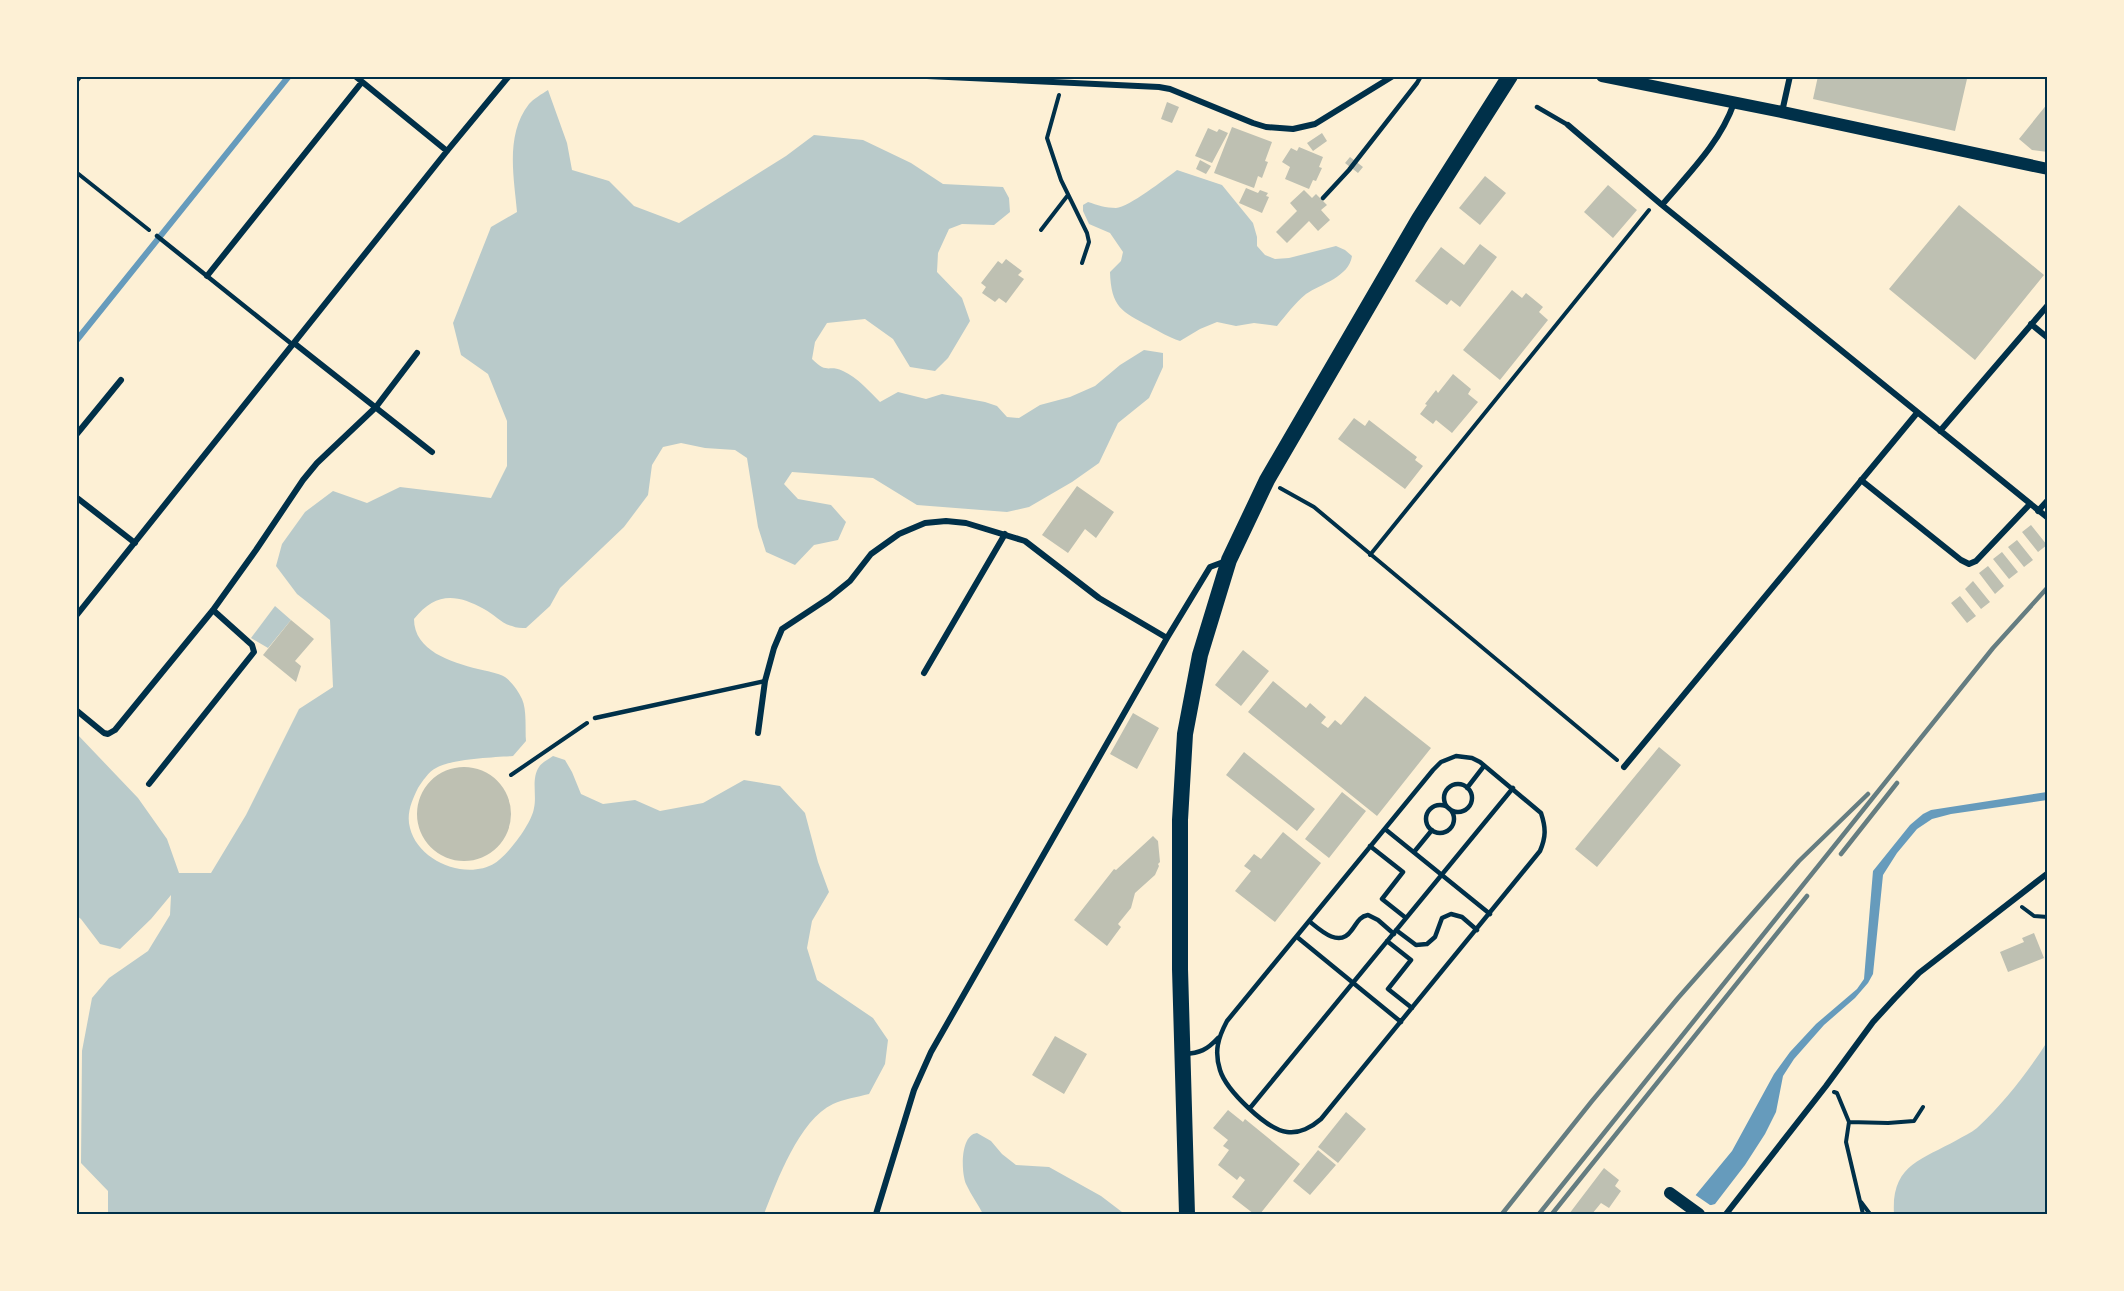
<svg xmlns="http://www.w3.org/2000/svg" width="2124" height="1291" viewBox="0 0 2124 1291" font-family="'IBM Plex Sans',sans-serif">
	<style>
		.green { fill: #b9caca }
		.water { fill: #669bbc }
		.pier { fill: #fdf0d5 }
		.lines { fill: none; stroke-linecap: round; stroke-linejoin: round }
		.stream { stroke: #669bbc; stroke-width: 6 }
		.building { fill: #bec0b2 }
		.path { stroke: #003049; stroke-width: 4 }
		.service { stroke: #003049; stroke-width: 4.5 }
		.minor { stroke: #003049; stroke-width: 6 }
		.secondary { stroke: #003049; stroke-width: 12 }
		.trunk { stroke: #003049; stroke-width: 16 }
		.rail { stroke: #657d81; stroke-width: 4.5 }
		.neatline { fill: none; stroke: #003049; stroke-width: 2 }
	</style>
	<rect width="100%" height="100%" fill="#fdf0d5"/>
	<path class="green" d="M548,90L567,143L572,170L609,181L634,206L679,223L786,156L814,135L863,140L911,163L943,184L1003,187L1009,198L1010,212L994,225L962,224L949,229L938,253L937,272L962,298L970,321L948,358L935,371L910,367L893,339L865,319L827,323L815,342L812,359C828,375 828,364 843,371C857,377 870,392 880,402L898,392L926,399L942,394L985,402L997,406L1007,417L1019,418L1040,405L1070,397L1095,386L1120,365L1144,350L1163,353V367L1149,398L1118,423L1099,463L1072,482L1029,507L1007,512L917,505L873,478L792,472L784,484L798,499L831,505L846,522L838,540L814,545L795,565L766,552L758,527L747,458L735,450L705,448L681,443L663,447L652,465L648,495L624,527L560,588L550,606L526,628C522,628 516,628 512,626C502,624 494,614 484,609C455,593 435,593 414,619C414,651 451,662 478,669C486,671 498,673 505,677C512,682 519,692 522,699C527,710 525,729 526,741L513,756C495,757 450,759 436,768C429,771 422,782 418,788C412,800 406,814 410,828C418,861 466,881 495,863C508,855 532,823 534,808C537,795 531,779 539,767C541,763 549,759 553,756L565,760L572,772L581,794L603,804L635,800L660,811L703,803L744,780L780,786L805,813L818,862L829,892L812,921L807,948L817,980L873,1018L888,1040L885,1064L869,1094C857,1097 844,1099 833,1104C799,1120 777,1181 764,1214H108V1191L81,1163L82,1051L92,998L109,978L148,951L170,915L171,895L151,919L120,949L100,944L81,919L77,916V734L138,798L167,839L179,873H211L246,815L299,709L333,687L330,620L297,594L276,566L282,544L305,512L333,491L367,503L400,487L491,498L507,466V421L488,374L461,355L453,323L491,227L517,212C514,177 505,135 529,104C533,99 542,94 548,90Z
		M1177,170L1222,185L1253,223L1257,237V246L1265,255L1275,259L1289,258L1336,246L1345,250L1352,256C1349,277 1321,284 1306,294C1295,303 1286,315 1277,326L1254,323L1236,326L1217,322L1200,329L1180,341C1168,337 1160,332 1149,326C1122,312 1111,307 1110,272L1121,261L1123,252L1110,233L1089,224L1083,211V205L1088,202C1097,205 1106,208 1116,208C1129,207 1165,179 1177,170Z
		M275,606L291,620L268,648L251,638Z
		M2047,1042V1214H1894C1891,1165 1921,1160 1957,1140C1963,1136 1971,1133 1977,1128C2004,1103 2028,1072 2047,1042Z
		M977,1133L991,1141L1002,1154L1016,1165L1049,1167L1101,1196L1122,1212L1123,1214H983C978,1204 971,1195 966,1184C961,1172 960,1135 977,1133Z"/>
	<path class="water" d="M2047,792V800L1951,814L1932,819L1917,829L1897,853L1883,875L1873,974L1868,983L1855,998L1824,1025L1794,1059L1783,1076L1776,1112L1765,1134L1745,1165L1715,1204L1680,1214L1732,1151L1774,1074L1790,1052L1816,1024L1857,989L1864,979L1873,871L1910,825L1923,814L1931,810Z"/>
	<path class="pier" d="M1694,1194L1710,1205L1717,1206L1712,1208L1708,1214H1677Z"/>
	<g class="lines">
		<path class="stream" d="M76,341L289,76"/>
	</g>
	<path class="building" d="M1818,76H1956L1967,79L1955,131L1813,99Z
		M1167,102L1179,107L1172,123L1161,119Z
		M2048,103V152L2032,150L2019,139Z
		M1232,127L1272,142L1265,161L1268,162L1262,178L1258,176L1254,188L1214,173Z
		M1208,128L1217,132L1219,129L1228,133L1212,163L1195,156Z
		M1322,133L1327,141L1313,151L1307,143Z
		M1299,147L1323,157L1319,167L1322,168L1316,181L1313,180L1309,189L1285,179L1290,167L1282,162L1291,148L1297,151Z
		M1350,157L1363,167L1358,173L1345,163Z
		M1200,160L1211,166L1206,174L1196,169Z
		M1485,176L1506,193L1480,225L1459,208Z
		M1608,185L1637,210L1613,238L1584,212Z
		M1246,188L1258,193L1260,190L1268,193L1266,196L1269,197L1262,213L1239,203Z
		M1304,190L1312,198L1316,194L1327,205L1321,210L1330,220L1318,231L1309,221L1287,243L1276,232L1297,211L1290,203Z
		M1959,205L2044,275L1975,360L1889,289Z
		M1480,244L1497,257L1460,307L1451,300L1447,305L1415,281L1441,247L1464,265Z
		M1006,259L1022,271L1018,275L1024,279L1006,303L999,298L995,302L982,293L986,287L981,283L998,261L1002,264Z
		M1512,290L1522,298L1526,293L1543,307L1539,312L1548,320L1500,380L1463,350Z
		M1453,374L1471,389L1468,394L1478,402L1452,433L1436,420L1433,424L1420,414L1427,405L1425,404L1436,390L1438,393Z
		M1354,418L1365,426L1369,420L1417,457L1415,460L1423,466L1405,489L1338,439Z
		M1077,486L1114,512L1096,538L1085,529L1068,553L1042,535Z
		M2031,525L2047,545L2038,552L2022,532Z
		M2017,540L2033,560L2024,567L2008,547Z
		M2002,552L2018,572L2009,579L1993,559Z
		M1988,566L2004,586L1995,594L1979,573Z
		M1973,581L1990,602L1981,609L1965,589Z
		M1960,596L1976,616L1967,623L1951,603Z
		M291,620L314,639L295,661L301,666L296,682L263,655Z
		M1243,650L1269,671L1241,706L1215,685Z
		M1273,681L1306,708L1310,703L1326,717L1321,723L1328,728L1335,720L1341,725L1365,696L1431,748L1377,816L1248,712Z
		M1133,713L1159,728L1137,769L1110,754Z
		M1659,747L1681,765L1597,867L1575,849Z
		M1244,752L1315,809L1297,831L1226,775Z
		M417 814a47 47 0 1 1 94 0a47 47 0 1 1-94 0Z
		M1342,792L1366,811L1329,858L1305,839Z
		M1283,832L1321,863L1275,922L1235,891L1251,871L1244,866L1254,854L1261,859Z
		M1153,836L1158,841L1160,862L1158,864L1159,866L1155,875L1135,893L1131,908L1118,924L1121,927L1107,946L1074,920L1114,869L1116,870Z
		M2034,933L2044,958L2008,972L2000,952L2024,942L2022,938Z
		M1055,1036L1087,1054L1064,1094L1032,1075Z
		M1228,1110L1243,1122L1245,1119L1300,1164L1260,1214H1254L1232,1197L1245,1180L1240,1176L1237,1180L1218,1165L1229,1150L1223,1146L1228,1140L1213,1128Z
		M1346,1112L1366,1129L1338,1163L1318,1147Z
		M1318,1150L1336,1165L1310,1195L1293,1181Z
		M1604,1168L1619,1180L1615,1186L1621,1191L1609,1208L1601,1203L1592,1214H1569Z"/>
	<g class="lines">
		<path class="path" d="M76,82L81,76
			M1059,95L1047,138L1061,180L1087,233L1089,242L1082,263
			M76,172L149,230
			M1041,230L1068,195
			M1280,488L1314,507L1617,760
			M1370,555L1649,210
			M511,775L587,723
			M2022,907L2034,916L2048,917
			M1834,1092L1837,1093L1849,1122L1846,1142L1863,1214
			M1849,1122L1888,1123L1914,1121L1923,1107
			M1861,1202L1870,1214"/>
		<path class="service" d="M1537,107L1568,125
			M1323,198L1349,170L1417,83L1421,76
			M157,236L293,345
			M595,718L765,681
			M1456,756L1472,758L1480,762L1541,813C1546,828 1546,837 1540,851L1321,1119C1312,1127 1299,1134 1287,1132C1267,1130 1226,1090 1220,1070C1214,1051 1218,1038 1227,1021L1433,770L1441,762Z
			M1444 798a14 14 0 1 1 28 0a14 14 0 1 1-28 0Z
			M1467,788L1484,766
			M1426 819a14 14 0 1 1 28 0a14 14 0 1 1-28 0Z
			M1385,829L1490,914
			M1370,846L1403,872L1382,899L1406,918
			M1414,852L1432,830
			M1309,921C1320,930 1339,948 1351,931C1357,924 1358,917 1368,915L1378,920L1394,934
			M1396,930L1416,945L1427,944L1435,937L1442,918L1451,914L1462,917L1477,930
			M1297,937L1401,1022
			M1387,941L1411,960L1388,989L1412,1008
			M1184,1054C1200,1053 1207,1050 1218,1038
			M1250,1108L1513,788"/>
		<path class="minor" d="M355,76L447,151
			M927,76L1159,87L1170,89L1253,123L1266,127L1293,129L1315,124L1393,76
			M1734,103C1720,143 1689,173 1662,205L2048,518
			M1782,112L1790,76
			M1568,125L1662,205
			M207,276L362,82
			M2031,324L2048,338
			M294,343L432,452
			M1940,431L2048,305
			M76,435L121,380
			M1861,480L1961,560L1969,564L1976,561L2030,504
			M76,497L135,543
			M2038,511L2048,500
			M76,616L447,151L509,76
			M924,673L1005,534
			M76,710L104,733L108,734L115,730L213,610L256,550L303,480L317,463L376,407L417,353
			M758,733L765,681L774,648L782,629L829,598L850,581L871,554L899,534L925,523L946,521L966,523L1025,541L1099,598L1167,638
			M1624,767L1917,413
			M149,784L254,652L252,645L213,610
			M876,1214L914,1090L931,1052L1167,638L1210,567L1226,561
			M1726,1214L1826,1086L1873,1022L1895,998L1919,973L2048,873"/>
		<path class="secondary" d="M1602,76L1782,112L2048,169
			M1670,1193L1699,1214"/>
		<path class="trunk" d="M1187,1214L1180,969V820L1185,734L1200,655L1229,560L1267,480L1419,219L1510,76"/>
		<path class="rail" d="M1841,854L1897,783
			M1502,1214L1592,1101L1678,998L1799,861L1868,794
			M1539,1214L1993,648L2048,587
			M1552,1214L1807,896"/>
	</g>
	<rect width="2124" height="1291" fill="none" stroke="#fdf0d5" stroke-width="156"/>
	<rect x="78" y="78" width="1968" height="1135" class="neatline"/>
</svg>
